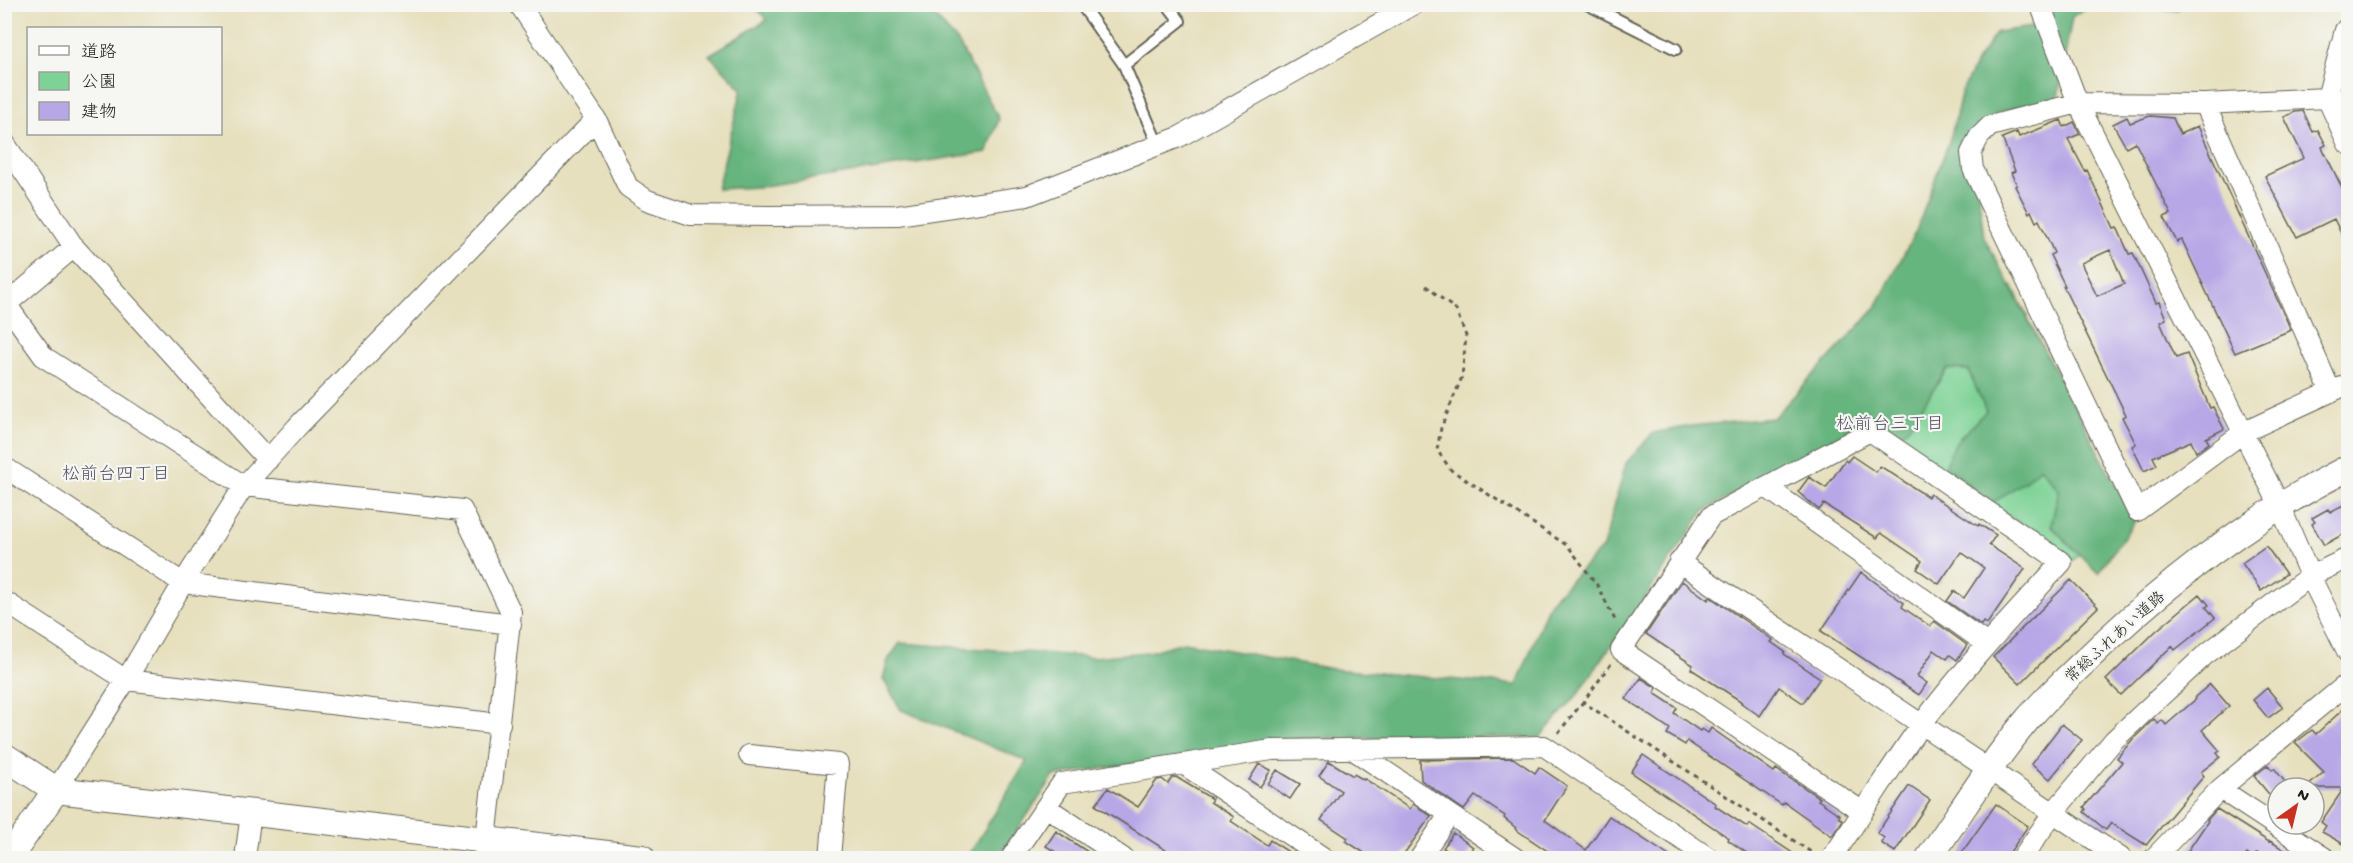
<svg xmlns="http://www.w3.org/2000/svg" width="2353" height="863" viewBox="0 0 2353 863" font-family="'Gochi Hand','Klee One',sans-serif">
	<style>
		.green { fill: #7dd295; stroke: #4c7758; stroke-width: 1.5 }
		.forest { fill: #66b47e; stroke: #41684d; stroke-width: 1.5 }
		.building { fill: #b7a7e6; fill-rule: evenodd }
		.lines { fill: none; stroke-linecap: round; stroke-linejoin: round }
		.service-casing { stroke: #636155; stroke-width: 14 }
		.minor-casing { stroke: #636155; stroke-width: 22 }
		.tertiary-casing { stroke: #636155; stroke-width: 28 }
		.path { stroke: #636155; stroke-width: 3; stroke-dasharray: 4.5 4.5; stroke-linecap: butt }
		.service { stroke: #fff; stroke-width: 10 }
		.minor { stroke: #fff; stroke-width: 20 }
		.tertiary { stroke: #fff; stroke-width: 26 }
		.labels { text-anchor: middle; stroke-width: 4.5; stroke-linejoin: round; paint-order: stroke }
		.street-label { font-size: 16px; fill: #1c1c1c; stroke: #f6f6f2 }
		.neighbourhood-label { font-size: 18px; fill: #524d63; stroke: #f6f6f2 }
	</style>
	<rect width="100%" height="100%" fill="#f6f6f2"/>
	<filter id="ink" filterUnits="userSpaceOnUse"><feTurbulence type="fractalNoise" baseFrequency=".0167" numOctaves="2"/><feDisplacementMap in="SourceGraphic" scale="12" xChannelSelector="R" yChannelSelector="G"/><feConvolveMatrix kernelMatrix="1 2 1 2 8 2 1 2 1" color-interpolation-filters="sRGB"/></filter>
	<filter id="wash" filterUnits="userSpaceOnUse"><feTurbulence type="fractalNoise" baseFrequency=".008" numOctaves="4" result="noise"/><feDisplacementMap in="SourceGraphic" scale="24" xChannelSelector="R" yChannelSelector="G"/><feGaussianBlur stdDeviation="1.35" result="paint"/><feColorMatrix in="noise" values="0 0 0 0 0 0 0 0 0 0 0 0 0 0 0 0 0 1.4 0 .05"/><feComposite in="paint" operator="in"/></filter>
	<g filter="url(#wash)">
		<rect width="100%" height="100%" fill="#e6e0be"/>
		<path class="green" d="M2012,285L2125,518L2072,561L1868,417Z"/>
		<path class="forest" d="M753,5H924L958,42L999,119L987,152L758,187L717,189L742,89L709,55L767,20Z
			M2042,5H2090L2072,17L2058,97L1999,112L1971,133L1984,237L2135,521L2098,573L2051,526L2059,490L2040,467L2025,481L1991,504L1945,465L1956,442L1986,411L1968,370L1947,369L1909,427L1900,434L1855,427L1704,511L1578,694L1540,737L1304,738L1054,776L998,858H967L1027,761L901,710L883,679L888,660L900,643L1093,657L1148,652L1184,642L1333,669L1517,685L1549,603L1603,547L1626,463L1653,433L1692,426L1773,418L1875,309L1916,231L1951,136L1962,91L1978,59L1997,32L2038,26Z
			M2093,5H2182L2176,10Z"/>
		<g id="blocks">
			<path class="building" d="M2303,111L2313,132L2318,130L2326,145L2322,147L2349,202V250L2334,219L2297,237L2265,176L2304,158L2284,117L2295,112Z
				M2150,116L2173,118L2180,134L2198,126L2291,330L2235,353L2182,240L2177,242L2164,217L2171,214L2135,142L2126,147L2113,124L2127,117L2130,123Z
				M2061,120L2064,127L2074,122L2080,134L2068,139L2085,171L2087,170L2114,228L2117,227L2129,254L2133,253L2156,303L2159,302L2166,319L2160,322L2176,358L2187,354L2210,408L2213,407L2224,429L2206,438L2209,443L2196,452L2191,441L2153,457L2157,465L2144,471L2132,446L2136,444L2122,417L2126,415L2063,286H2065L2050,255L2054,253L2039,220L2036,222L2031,211L2029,213L2015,186L2017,185L2011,173L2015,171L2002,138L2017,132L2019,137ZM2110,250L2124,284L2097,296L2081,263Z
				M1852,456L1876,472L1880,466L1928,497L1930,494L1978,526L1979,524L1996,535L1989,545L2025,569L1987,624L1983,622L1981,625L1947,601L1954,591L1964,598L1984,568L1961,552L1939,584L1917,569L1922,561L1881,533L1877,538L1824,504L1819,510L1798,492L1809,477L1826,488L1845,460L1847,462Z
				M2349,502V531L2324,545L2312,524L2315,522L2312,518L2328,509L2330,512Z
				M2266,546L2286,574L2261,591L2242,563Z
				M1861,572L1904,603L1902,607L1930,626L1934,621L1967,645L1957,660L1950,655L1947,659L1934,650L1917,676L1927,683L1919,695L1821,631Z
				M2071,580L2098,607L2020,684L1993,657Z
				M1682,581L1708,600L1710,597L1773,640L1771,642L1785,652L1784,654L1820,678L1803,703L1779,687L1760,716L1741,703L1742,702L1691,669L1693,665L1646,634Z
				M2200,594L2209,605L2206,607L2215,618L2175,650L2172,646L2121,695L2106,680L2156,631Z
				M1641,678L1657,688L1654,693L1677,708L1674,713L1700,731L1702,729L1708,733L1711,728L1774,772L1776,769L1820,798L1818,800L1840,815L1838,817L1843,820L1832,836L1784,802L1782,805L1687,741L1685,745L1667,734L1670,729L1626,699Z
				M2210,684L2229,706L2202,730L2220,751L2217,753L2220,757L2201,772L2204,776L2146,845L2111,823L2106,830L2084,812L2086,809L2084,807L2122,762L2117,758L2133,739L2154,719L2158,724L2162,720L2166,725L2196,699L2195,697Z
				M2267,688L2283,707L2268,718L2253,700Z
				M2349,704V847L2322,832L2326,826L2321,822L2344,788H2306L2324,772L2295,743L2312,730L2316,734Z
				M2062,724L2082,740L2050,779L2031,764Z
				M1643,755L1716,804L1715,806L1747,827L1749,824L1800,858H1754L1728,840L1729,838L1631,772Z
				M1513,758L1535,773L1539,767L1567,786L1545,820L1586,850L1609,816L1672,858H1558L1515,829L1516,828L1504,818L1505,816L1475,796L1464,810L1421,780L1420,760Z
				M1329,761L1353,776L1354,774L1364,780L1365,779L1410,809L1413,804L1431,816L1401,858H1372L1346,841L1348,838L1321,820L1341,791L1319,776Z
				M1259,764L1271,770L1260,787L1249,780Z
				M2268,765L2272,770L2274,768L2290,788H2278V805L2254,776Z
				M1277,770L1300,784L1290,799L1268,784Z
				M1176,777L1212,799L1210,802L1234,817L1231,821L1267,845L1270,840L1298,858H1178L1095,805L1108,788L1138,807L1157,780L1162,779L1168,784L1172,778Z
				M1909,786L1930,800L1895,852L1881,843L1884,838L1877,833Z
				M1996,804L2028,826L2006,858H1958Z
				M2217,809L2269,842L2270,841L2297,858H2258L2261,855L2257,853L2253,858L2247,854L2244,858H2183L2208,821L2207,820Z
				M1056,831L1097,858H1065L1046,846Z
				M1453,833L1473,847L1465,858H1459L1443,848Z"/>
		</g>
	</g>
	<g filter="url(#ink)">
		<use href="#blocks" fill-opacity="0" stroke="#636155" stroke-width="1.5"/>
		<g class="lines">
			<g class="service-casing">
				<path id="service" d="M1081,4L1124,65L1158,145
					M1587,4L1676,49
					M1124,65L1180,21L1167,4"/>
			</g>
			<g class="minor-casing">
				<path id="minor" d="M519,4L596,119L628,187L647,200L691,215L768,216L897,215L1027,196L1179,137L1414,4
					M2040,4L2078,103L2280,506L2310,576L2348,653
					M2348,27L2345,30L2327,98L2348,144
					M2348,99L2327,98L2205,104L2078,103L1990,126L1979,137L1971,153L1973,169L2137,511L2244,432L2348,384
					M2205,104L2331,392
					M4,142L74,247L268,460
					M4,301L44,357L244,486L462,510L511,612L484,858
					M4,306L74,247
					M4,467L183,583L511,624
					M1766,487L1987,644
					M1679,562L2121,858
					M4,601L126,680L500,724
					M1352,749L1515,858
					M749,755L838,764L830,858
					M1183,764L1324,858
					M2220,789L2325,858
					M56,790L126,680L183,583L244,486L297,427L596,119
					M1046,807L1123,858
					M245,858L251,813
					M1011,858L1062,783L1272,750L1544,746L1709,858
					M1420,858L1449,815
					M1832,858C1862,814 1890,768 1921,725C1964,667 2014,615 2062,562L1870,431L1711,516L1621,650L1863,812
					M2022,858L2053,813L2114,740L2205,655L2310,576L2348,558
					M2154,858L2220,789L2348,683"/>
			</g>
			<g class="tertiary-casing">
				<path id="tertiary" d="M4,756L56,790L642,858
					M9,858L56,790
					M1929,858C1961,812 1991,763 2027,720C2044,700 2065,680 2084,662C2162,586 2251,517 2348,468"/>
			</g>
			<path class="path" d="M1426,286L1456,310L1466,336L1462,377L1441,428L1437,450L1451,470L1568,546L1597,585L1616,622
				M1611,664L1583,702L1814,854
				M1558,733L1583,702"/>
			<use href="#service" class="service"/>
			<use href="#minor" class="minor"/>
			<use href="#tertiary" class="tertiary"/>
		</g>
	</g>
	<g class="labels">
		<g class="street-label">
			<text transform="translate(2114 636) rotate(-42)" y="6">常総ふれあい道路</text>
		</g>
		<g class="neighbourhood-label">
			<text x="1890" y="429">松前台三丁目</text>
			<text x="116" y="479">松前台四丁目</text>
		</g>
	</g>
	<rect width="2353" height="863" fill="none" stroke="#f6f6f2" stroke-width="24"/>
	<rect x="27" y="27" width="195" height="108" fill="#f6f6f2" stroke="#9f9f9c" stroke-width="1.5"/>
	<rect x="39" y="46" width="30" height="9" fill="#ffffff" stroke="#9f9f9c" stroke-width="1.5"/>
	<text x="81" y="57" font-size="18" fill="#1c1c1c">道路</text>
	<rect x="39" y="72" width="30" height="18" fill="#7dd295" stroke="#9f9f9c" stroke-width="1.5"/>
	<text x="81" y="87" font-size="18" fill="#1c1c1c">公園</text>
	<rect x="39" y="102" width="30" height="18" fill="#b7a7e6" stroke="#9f9f9c" stroke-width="1.5"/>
	<text x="81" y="117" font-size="18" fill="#1c1c1c">建物</text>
	<g transform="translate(2296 806) rotate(34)"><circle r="28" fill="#f6f6f2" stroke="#9f9f9c" stroke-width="1.5"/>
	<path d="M0-4.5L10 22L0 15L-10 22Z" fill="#c8321e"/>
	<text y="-9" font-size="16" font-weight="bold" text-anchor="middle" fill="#1c1c1c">N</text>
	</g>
</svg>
